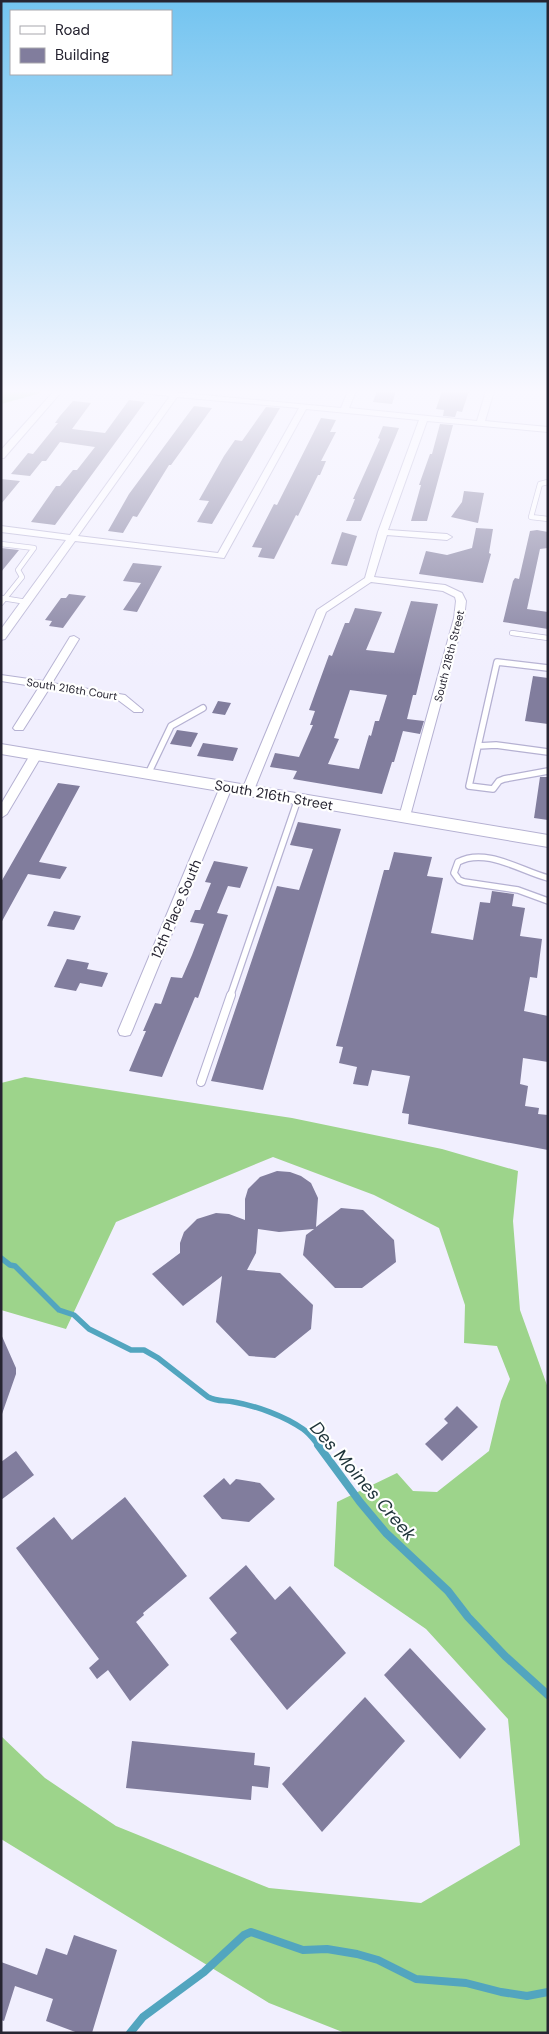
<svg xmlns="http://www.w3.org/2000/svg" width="549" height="2034" viewBox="0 0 549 2034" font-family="'DM Sans',sans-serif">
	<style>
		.forest { fill: #9dd48b }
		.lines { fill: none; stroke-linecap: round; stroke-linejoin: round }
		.stream-far1 { stroke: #52a5bf; stroke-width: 5.5 }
		.stream { stroke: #52a5bf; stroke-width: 8 }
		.building { fill: #817d9d; fill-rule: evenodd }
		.lane-far2-casing { stroke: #b5b1d2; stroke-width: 6 }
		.lane-far1-casing { stroke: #b5b1d2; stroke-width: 8 }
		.lane-casing { stroke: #b5b1d2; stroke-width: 10 }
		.street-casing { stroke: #b5b1d2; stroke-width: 2 }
		.secondary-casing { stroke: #b5b1d2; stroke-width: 2 }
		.lane-far2 { stroke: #fff; stroke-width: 4.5 }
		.lane-far1 { stroke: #fff; stroke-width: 5.5 }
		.lane { stroke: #fff; stroke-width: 8 }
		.street { fill: #fff; fill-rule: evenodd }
		.secondary { fill: #fff; fill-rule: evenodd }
		.labels { text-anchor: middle; stroke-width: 4.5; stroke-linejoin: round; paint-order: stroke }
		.far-street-label { font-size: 11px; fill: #262431; stroke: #fff }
		.street-label { font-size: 14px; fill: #262431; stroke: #fff }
		.near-water-label { font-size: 18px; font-style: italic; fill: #1d3238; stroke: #fff }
	</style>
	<rect width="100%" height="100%" fill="#f1effe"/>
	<path class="forest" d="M1,391H38L41,393L1,404Z
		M25,1077L292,1118L442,1149L518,1171L513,1221L520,1310L548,1388V2033H345L269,2003L1,1839V1736L45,1778L116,1826L269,1888L421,1903L520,1845L508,1719L426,1629L334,1566L337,1502L397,1473L413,1491L437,1492L489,1451L501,1401L510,1379L497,1346L464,1343L465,1305L439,1228L374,1195L273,1157L116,1222L66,1329L1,1310V1083Z"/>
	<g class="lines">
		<path class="stream-far1" d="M1,1258L10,1265L15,1266L59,1310L74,1315L89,1329L131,1350H144L158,1358L208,1397C217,1402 225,1400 234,1402C257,1406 284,1416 303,1429C309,1433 314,1440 319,1446"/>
		<path class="stream" d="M318,1445L360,1502L386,1533L448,1591L468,1617L505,1656L548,1695
			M130,2033L143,2017L204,1972L244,1935L251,1932L303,1950L327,1949L357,1954L378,1960L416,1979L466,1983L501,1992L527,1996L548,1992"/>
	</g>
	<path class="building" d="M377,391H396L392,404L373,402Z
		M442,391H469L462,412L457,411L455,417L443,416L444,410L436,409Z
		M129,400L145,402L55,525L31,522L56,486H60L73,470H77L95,447L60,442L46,461H42L30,476L11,474L28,453L33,454L58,423H55L60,416L73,401L91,403L72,429L105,433Z
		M194,406L212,408L171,465H169L137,517L133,516L123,533L108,531L129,494Z
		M266,407L280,408L212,524L197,522L209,501L199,500L224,456L235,440L242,441Z
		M321,418L336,420L330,432H336L321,461H326L320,475H318L298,516L296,515L274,559L258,557L262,548L252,547L274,504L277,505Z
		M440,424L453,425L427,521H411L421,485H419L430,454H432Z
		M383,426L399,428L361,521H346L355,499H353L380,439L378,438Z
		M1,479L20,481L1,504Z
		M464,491L484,493L478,523L451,517L462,502Z
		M476,528L493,529L489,553L491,554L483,583L419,574L426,551L447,555L472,548Z
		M537,530L548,532V548L540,549L527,609L548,612V629L503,622L513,581L515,578L519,579L530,531Z
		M342,532L357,536L347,566L331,564Z
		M1,548L19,550L1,572Z
		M133,563L162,566L137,612L123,610L141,583L123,581Z
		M69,594L86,596L63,628L49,626L52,621L45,620L61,598H66Z
		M411,601L438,604L416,695H413L407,719L424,721L420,734L403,731L394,762H392L382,794L293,779L297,771L270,767L275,753L299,757L313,725H310L315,711L309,710L329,655L332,656L345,623H349L355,608L382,612L366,650L394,653ZM350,690L387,695L379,721H375L371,736L369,735L359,769L328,764L339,739L334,738Z
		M533,676L548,678V724L525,721Z
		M218,701L231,703L225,715L212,713Z
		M177,730L198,733L191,747L170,744Z
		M203,743L238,748L233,761L197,756Z
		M540,777H548V820L534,818Z
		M58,783L80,786L39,862L67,867L60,879L28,874L1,923V882Z
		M298,822L341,829L263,1090L211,1081L277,886L299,890L313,849L290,845Z
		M394,852L432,857L427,876L443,878L431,933L473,940L480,902L490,903L492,891L514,894L512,906L525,908L520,936L542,939L537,978L530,977L524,1011L548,1016V1062L523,1058L520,1084L528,1086L525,1106L539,1108L538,1114L548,1115V1150L408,1124L409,1114L402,1113L410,1076L372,1070L368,1086L353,1084L357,1067L339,1063L343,1047L336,1046L384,870H389Z
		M214,861L248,867L240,888L228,886L217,913L228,915L198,998L195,997L162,1077L129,1071L146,1031H143L155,1003L161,1004L171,977L182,978L192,955L204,924L190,922L195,910H200L211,883L205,882Z
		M54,911L81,916L74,930L47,926Z
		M67,959L89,963L87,969L108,973L102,987L80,983L76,991L54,987Z
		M277,1171L290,1172L301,1176L311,1183L318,1198L316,1227L341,1208L363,1210L394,1240L396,1262L362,1288H335L303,1255L306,1235L314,1229L279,1232L258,1229L256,1253L247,1270L280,1273L313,1305L311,1329L275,1358L249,1356L216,1322L222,1276L183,1306L152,1274L180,1253V1243L184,1232L197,1219L216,1213L229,1214L245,1220V1199L248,1189L260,1177Z
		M1,1334L16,1368V1374L2,1414Z
		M457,1406L478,1427L442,1461L425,1444L448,1423L444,1419Z
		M16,1451L34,1475L1,1500V1462Z
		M224,1478L230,1485L236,1479L260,1483L275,1499L249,1522L222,1519L203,1496Z
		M125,1497L187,1576L143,1613L144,1615L136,1622L169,1665L130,1701L108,1670L97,1679L89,1668L99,1659L16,1548L54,1517L72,1540Z
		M246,1565L275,1600L290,1586L346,1653L287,1710L230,1639L237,1633L209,1598Z
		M410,1648L486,1729L460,1759L384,1675Z
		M365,1697L405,1741L322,1832L282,1784Z
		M132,1741L255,1753L254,1765L270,1767L268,1788L252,1786L251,1800L126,1788Z
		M74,1935L117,1950L92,2033H78L46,2021L53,1999L15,1986L4,2021L1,2020V1962L37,1975L46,1948L67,1955Z"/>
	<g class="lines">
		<g class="lane-far2-casing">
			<path id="lane-far2" d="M548,482L540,484L531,517L548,519
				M1,544L34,548L18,570L22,577L1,603
				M2,598L27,602
				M512,633L548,638"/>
		</g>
		<g class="lane-far1-casing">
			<path id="lane-far1" d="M548,668L497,662L469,786L493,789L499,781L504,779L548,771
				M478,746L496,745L548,752
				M148,774L171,726L203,708
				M548,878C521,871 486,847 458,862L454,873L459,880L464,882L518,890L548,901
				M230,997L298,799"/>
		</g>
		<g class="lane-casing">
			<path id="lane" d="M201,1082L231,995"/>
		</g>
		<g class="street-casing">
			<path id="street" d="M54,391H62L4,458H1V450Z
				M138,391H162L341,408L348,391H356L349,408L477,421L486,391H494L485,421L548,427V432L427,421L388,530L447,534L452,537L447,540L387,535L374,577L445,585L462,593L466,601L464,618L409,820H401L399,817L454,618L456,601L455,597L443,591L371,582L326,612L254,790L248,794L242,790L317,610L365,578L378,532L419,420L306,409L224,558L75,541L5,639L1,640V629L66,540L1,532V526L70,535L170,396L142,393ZM177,397L299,408L218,553L78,536Z
				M74,636L79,639L52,683L125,695L143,710L142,712H134L118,700L49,689L23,730H15L13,728L39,687L1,681V675L43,681L70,637Z
				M36,752L42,755L7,814L1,818V804L30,755Z
				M226,783L232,787L132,1031L130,1035L125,1036L120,1035L118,1031L220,787Z"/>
		</g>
		<g class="secondary-casing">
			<path id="secondary" d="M1,744L548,835V847L1,754Z"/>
		</g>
		<use href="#lane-far2" class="lane-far2"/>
		<use href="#lane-far1" class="lane-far1"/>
		<use href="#lane" class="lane"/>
		<use href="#street" class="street"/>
		<use href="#secondary" class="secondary"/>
	</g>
	<linearGradient id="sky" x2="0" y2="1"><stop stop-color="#73c4f0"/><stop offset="0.58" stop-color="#f9f8ff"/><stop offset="1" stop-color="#f9f8ff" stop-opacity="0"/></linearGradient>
	<rect width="549" height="675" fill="url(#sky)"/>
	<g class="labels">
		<g class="far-street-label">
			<text transform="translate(449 656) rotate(-76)" y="4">South 218th Street</text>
			<text transform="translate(72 689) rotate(9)" y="4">South 216th Court</text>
		</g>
		<g class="street-label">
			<text transform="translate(274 795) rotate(10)" y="5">South 216th Street</text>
			<text transform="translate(176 909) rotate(-67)" y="5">12th Place South</text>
		</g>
		<g class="near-water-label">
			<text transform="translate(363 1481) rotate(49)" y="6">Des Moines Creek</text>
		</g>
	</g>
	<rect width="549" height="2034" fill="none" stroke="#262431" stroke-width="5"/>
	<rect x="10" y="10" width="162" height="65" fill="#ffffff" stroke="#a8a7ad"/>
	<rect x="20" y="26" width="25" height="8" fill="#ffffff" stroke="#a8a7ad"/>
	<text x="55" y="35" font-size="15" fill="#262431">Road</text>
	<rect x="20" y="48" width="25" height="15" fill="#817d9d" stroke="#a8a7ad"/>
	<text x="55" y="60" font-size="15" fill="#262431">Building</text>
</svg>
